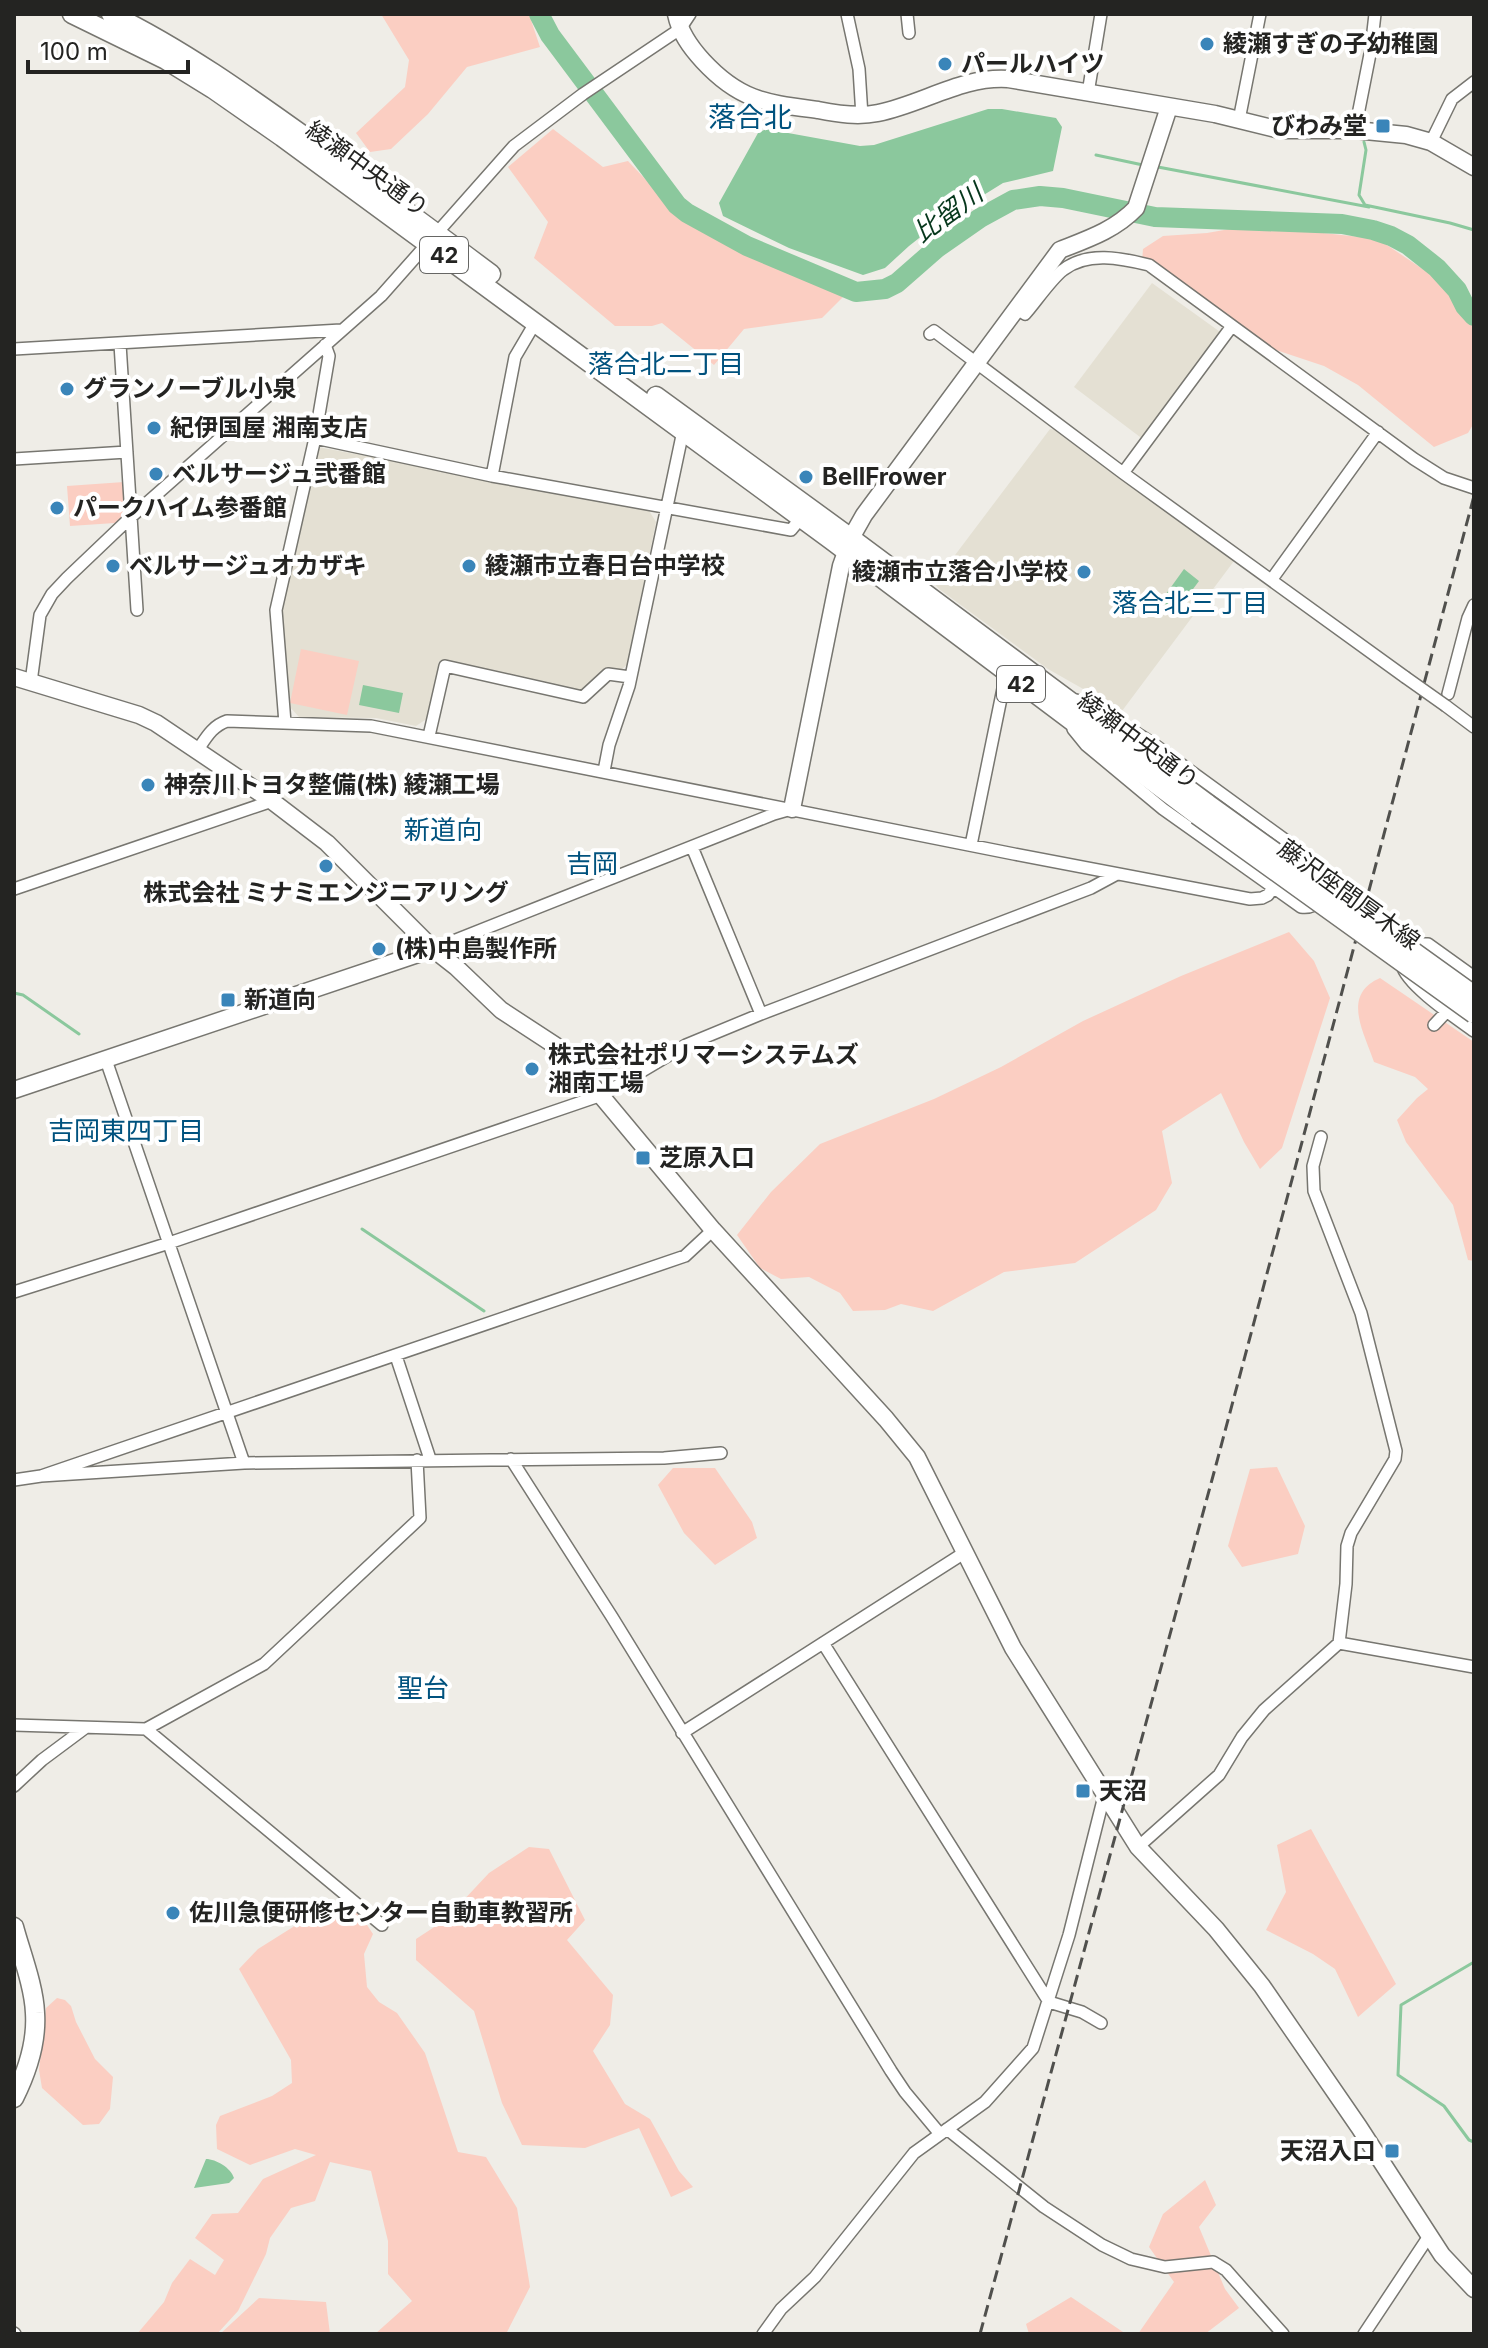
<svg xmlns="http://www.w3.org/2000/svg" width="1488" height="2348" viewBox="0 0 1488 2348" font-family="Inter,'Noto Sans JP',sans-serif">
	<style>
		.built { fill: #e4e0d3 }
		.green { fill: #fbcec2 }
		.water { fill: #8bc89d }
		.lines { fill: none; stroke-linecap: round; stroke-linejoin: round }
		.stream { stroke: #8bc89d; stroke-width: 3 }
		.river { stroke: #8bc89d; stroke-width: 20 }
		.street-casing { stroke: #777670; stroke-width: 14 }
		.secondary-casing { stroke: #777670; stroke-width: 19 }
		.primary-casing { stroke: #777670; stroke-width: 21 }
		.street { stroke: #fff; stroke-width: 11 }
		.secondary { stroke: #fff; stroke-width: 16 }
		.primary { stroke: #fff; stroke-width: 18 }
		.rail { stroke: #50504d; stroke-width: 3; stroke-dasharray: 12 6; stroke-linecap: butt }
		.street-bridge-casing { stroke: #777670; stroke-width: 14; stroke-linecap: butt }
		.primary-bridge-casing { stroke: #777670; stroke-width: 21; stroke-linecap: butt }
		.street-bridge { stroke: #fff; stroke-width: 11 }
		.primary-bridge { stroke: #fff; stroke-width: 18 }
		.poi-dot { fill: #3a85b9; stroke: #fff; stroke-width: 3 }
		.labels { text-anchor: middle; stroke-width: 8; stroke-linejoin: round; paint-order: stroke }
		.shield { fill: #fff; stroke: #666664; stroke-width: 2 }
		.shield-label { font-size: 22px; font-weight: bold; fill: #242422 }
		.poi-label { font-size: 24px; font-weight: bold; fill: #242422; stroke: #fff; text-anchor: start }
		.street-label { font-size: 24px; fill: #242422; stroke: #fff }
		.water-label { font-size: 26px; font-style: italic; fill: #06371c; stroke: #fff }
		.neighbourhood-label { font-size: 26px; fill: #00527e; stroke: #fff }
		.quarter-label { font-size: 28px; fill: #00527e; stroke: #fff }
	</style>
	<rect width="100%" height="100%" fill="#efede7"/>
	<path class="built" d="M1152,283L1223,334L1144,440L1074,387Z
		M1050,429L1058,430L1234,561L1122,711L1048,669L939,589L934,583Z
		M318,447L648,509L656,522L627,665L618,672L606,669L588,687L575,692L439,661L428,718L416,726L376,718L299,717L289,706L282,610Z"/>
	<path class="green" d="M381,14H529L540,47L467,67L428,114L391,149L370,152L356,133L405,87L409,60Z
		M553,129L603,167L628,161L684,220L843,297L822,318L744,329L714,365L662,323L652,326H615L534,258L548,222L508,167Z
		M1241,227L1278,228L1378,239L1430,274L1474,320V423L1468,433L1434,447L1358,385L1324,366L1264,346L1142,262L1143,249L1163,236L1207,233Z
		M124,482L126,513L115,523L70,526L67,486Z
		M301,649L359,661L347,715L290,703Z
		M1289,932L1314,961L1330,998L1282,1148L1260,1169L1244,1142L1221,1093L1162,1131L1172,1183L1156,1210L1075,1263L1004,1272L933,1311L901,1304L885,1310L853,1311L840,1293L809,1277L781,1279L760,1268L737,1235L771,1192L820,1144L934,1099L1001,1067L1083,1021L1181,976Z
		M1380,978L1474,1042V1261L1468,1260L1453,1205L1406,1142L1397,1120L1417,1098L1428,1089L1415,1077L1374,1062C1364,1032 1341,995 1380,978Z
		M1277,1467L1305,1526L1298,1554L1242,1567L1228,1546L1250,1469Z
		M673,1468H715L752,1522L757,1538L715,1565L684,1533L658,1485Z
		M1311,1829L1396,1984L1358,2017L1335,1969L1313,1954L1266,1930L1286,1892L1277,1845Z
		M529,1847L549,1849L585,1920L567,1940L613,1995L610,2025L593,2051L625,2104L650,2119L679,2171L693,2187L671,2197L639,2128L585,2148L522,2145L502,2103L474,2011L416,1960V1939L445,1920L489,1873Z
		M322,1901C353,1907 356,1907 373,1934L364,1954L367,1987L379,2002L397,2013L425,2053L458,2152L486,2157L517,2208L530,2287L506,2334H375L412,2301L388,2274V2241L371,2171L330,2162L315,2201L291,2208L270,2238L266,2254L238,2311L217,2334H137L164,2302L172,2283L190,2259L215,2275L224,2260L195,2238L212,2214L238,2213L263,2179L316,2155L295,2149L250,2165L217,2149L216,2125L220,2116L272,2096L292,2083L291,2060L239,1969L258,1949L293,1927Z
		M57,1998L65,2000L71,2006L76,2022L95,2059L113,2077L110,2109L99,2124L83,2125L42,2088L39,2070L46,2008Z
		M1205,2180L1216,2205L1199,2227L1225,2289L1239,2308L1205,2334H1138L1174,2282L1149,2247L1163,2214Z
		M1071,2297L1126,2334H1029L1026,2324Z
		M259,2298L326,2302L330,2334H220Z"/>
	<path class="water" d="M988,109H1002L1056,118L1062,127L1053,171L1003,183L937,224L909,246L885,268L863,275L789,248L723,216L719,203L758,133L766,129L860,146L874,145Z
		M1184,569L1199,581L1176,612L1161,601Z
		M363,685L403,693L399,713L359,705Z
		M206,2159C216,2159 231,2168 234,2178L229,2183L194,2188Z"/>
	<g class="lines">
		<path class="stream" d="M1364,142L1366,150L1359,195L1365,205L1450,223L1474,230
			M1096,155L1143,165
			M1158,167L1369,207
			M14,993L23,995L79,1034
			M362,1229L484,1311
			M1474,1962L1401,2005L1398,2075L1444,2106L1469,2140L1474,2142"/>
		<path class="river" d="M539,14L550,35L677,205L687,213L747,246L856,292L885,289L897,283L937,248L980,218L1013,200L1040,196L1063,198L1155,217L1342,224L1373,230L1391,236L1408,245L1437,268L1457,290L1465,306L1474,316"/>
		<g class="street-casing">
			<path id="street" d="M847,14L859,69L862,116
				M907,14L909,33
				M1088,93L1101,14
				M1239,120L1260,14
				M1355,130L1371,49L1375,14
				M1431,142L1452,99L1474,82
				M1017,309L1025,314C1035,303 1051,279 1063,270C1087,251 1121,258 1149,265L1414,459L1444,478L1474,488
				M930,334L934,331L1123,473L1405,677
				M120,344L137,610
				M14,349L341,330
				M315,438L492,476L791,530L801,518
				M14,459L127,452
				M1123,473L1232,326
				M492,476L515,357L535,323
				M1272,579L1378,432
				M31,682L40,615L52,594L67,578L131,517L381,296L514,146L583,94L680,29L690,14
				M1448,694L1468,618L1474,605
				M1446,706L1474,727
				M285,723L276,610L315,438L329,356L325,345
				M1073,729L1086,745L1163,809L1301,907C1320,910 1335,889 1327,872L1299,850
				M429,736L445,666L583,697L608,674L630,677
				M197,751C206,738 212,726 227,721L371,726L1014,854L1250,899L1262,898L1268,895L1299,850L1152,743L1091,704L1076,700
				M604,771L609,745L629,686L683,431
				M971,845L1006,674
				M692,847L761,1014
				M14,889L272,801
				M433,949L774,814L788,810
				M1408,950L1414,944H1428L1474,977
				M1402,965C1406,985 1456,1018 1474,1031
				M1434,1025L1450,1008
				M106,1060L244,1463
				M14,1292L169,1243L602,1095L686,1045L761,1014L1091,888L1117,874
				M396,1356L430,1459
				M511,1459L612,1617L891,2071L905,2092L940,2134
				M41,1476L685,1256L713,1230
				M14,1480L41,1476L244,1463L664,1458L721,1453
				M823,1643L1049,2002L1082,2012L1101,2023
				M1339,1643L1474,1667
				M14,1725L146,1729L264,1664L420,1518L417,1460
				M146,1729L382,1925
				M682,1733L964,1553
				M14,1786L42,1760L85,1728
				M1138,1847L1219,1775L1242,1737L1264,1710L1339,1643L1346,1584L1347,1546L1351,1533L1395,1459L1396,1451L1361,1313L1314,1191L1313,1166L1321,1137
				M947,2129L1044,2207L1102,2245L1131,2259L1165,2267L1213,2262L1226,2270L1283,2334
				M14,2333L15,2334
				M763,2334L781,2309L815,2277L914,2153L985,2102L1033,2048L1069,1935L1104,1796
				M1364,2334L1429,2236"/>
		</g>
		<g class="secondary-casing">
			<path id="secondary" d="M676,14C680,33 690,47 703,61C740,101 766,103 818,110C838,114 858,117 878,113C923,104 962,76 1008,79L1215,114L1280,130H1355L1406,135L1431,142L1474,167
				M14,677L139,715L156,723L272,801L327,843L433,949L456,967L501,1010L556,1046L573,1062L713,1230L886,1419L917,1457L1013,1648L1138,1847L1216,1929L1262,1986L1359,2127L1442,2255L1474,2289
				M792,809L841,566L851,538L864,515L1060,250C1088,239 1115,230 1136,208L1169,107
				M14,1090L433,949"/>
		</g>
		<g class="primary-casing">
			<path id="primary" d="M72,14L166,60L213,89L282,137L831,540L1197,815
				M111,14C185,50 251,98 318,146C376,189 434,231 491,274
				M656,396L851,538L1208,804
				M14,1927C21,1953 34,1986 35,2013C37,2043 27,2072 14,2098"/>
		</g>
		<use href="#street" class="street"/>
		<use href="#secondary" class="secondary"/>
		<use href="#primary" class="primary"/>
		<path class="rail" d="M980,2334L1216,1465L1474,496"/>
		<g class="street-bridge-casing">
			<path id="street-bridge" d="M1405,677L1446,706"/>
		</g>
		<g class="primary-bridge-casing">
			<path id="primary-bridge" d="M1208,804L1474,995
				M1197,815L1474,1014"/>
		</g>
		<use href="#street-bridge" class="street-bridge"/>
		<use href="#primary-bridge" class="primary-bridge"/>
	</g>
	<g class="poi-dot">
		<circle cx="1207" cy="44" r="8"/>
		<circle cx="945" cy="64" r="8"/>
		<rect x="1375" y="118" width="16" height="16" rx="4"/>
		<circle cx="67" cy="389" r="8"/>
		<circle cx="154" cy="428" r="8"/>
		<circle cx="156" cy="474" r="8"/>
		<circle cx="806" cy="477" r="8"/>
		<circle cx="57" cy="508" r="8"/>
		<circle cx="113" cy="566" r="8"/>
		<circle cx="469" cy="566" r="8"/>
		<circle cx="1084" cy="572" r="8"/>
		<circle cx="148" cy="785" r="8"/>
		<circle cx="326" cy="866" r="8"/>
		<circle cx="379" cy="949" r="8"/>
		<rect x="220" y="992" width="16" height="16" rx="4"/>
		<circle cx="532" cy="1069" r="8"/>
		<rect x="635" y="1150" width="16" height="16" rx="4"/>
		<rect x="1075" y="1783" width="16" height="16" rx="4"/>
		<circle cx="173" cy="1913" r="8"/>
		<rect x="1384" y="2143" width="16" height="16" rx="4"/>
	</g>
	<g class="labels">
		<g class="shield">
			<rect x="420" y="237" width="48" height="36" rx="6"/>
			<rect x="997" y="666" width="48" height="36" rx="6"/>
		</g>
		<g class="shield-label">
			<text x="444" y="263">42</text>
			<text x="1021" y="692">42</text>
		</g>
		<g class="poi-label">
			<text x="1223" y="52">綾瀬すぎの子幼稚園</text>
			<text x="961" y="72">パールハイツ</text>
			<text x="1367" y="134" text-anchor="end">びわみ堂</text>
			<text x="83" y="397">グランノーブル小泉</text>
			<text x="170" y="436">紀伊国屋 湘南支店</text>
			<text x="172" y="482">ベルサージュ弐番館</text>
			<text x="822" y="485">BellFrower</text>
			<text x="73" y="516">パークハイム参番館</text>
			<text x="129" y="574">ベルサージュオカザキ</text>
			<text x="485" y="574">綾瀬市立春日台中学校</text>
			<text x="1068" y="580" text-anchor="end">綾瀬市立落合小学校</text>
			<text x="164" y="793">神奈川トヨタ整備(株) 綾瀬工場</text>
			<text x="326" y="901" text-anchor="middle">株式会社 ミナミエンジニアリング</text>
			<text x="395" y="957">(株)中島製作所</text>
			<text x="244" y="1008">新道向</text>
			<text x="548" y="1063">株式会社ポリマーシステムズ<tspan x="548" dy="28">湘南工場</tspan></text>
			<text x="659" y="1166">芝原入口</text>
			<text x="1099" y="1799">天沼</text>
			<text x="189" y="1921">佐川急便研修センター自動車教習所</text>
			<text x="1376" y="2159" text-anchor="end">天沼入口</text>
		</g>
		<g class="street-label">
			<text transform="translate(367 169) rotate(36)" y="8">綾瀬中央通り</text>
			<text transform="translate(1138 741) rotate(37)" y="8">綾瀬中央通り</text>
			<text transform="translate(1349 895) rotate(36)" y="8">藤沢座間厚木線</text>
		</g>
		<g class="water-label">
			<text transform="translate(948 213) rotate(-36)" y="9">比留川</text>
		</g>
		<g class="neighbourhood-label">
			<text x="666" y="373">落合北二丁目</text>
			<text x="1190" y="612">落合北三丁目</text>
			<text x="443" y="839">新道向</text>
			<text x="592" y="873">吉岡</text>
			<text x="126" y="1140">吉岡東四丁目</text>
			<text x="423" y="1697">聖台</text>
		</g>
		<g class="quarter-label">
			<text x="750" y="127">落合北</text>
		</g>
	</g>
	<rect width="1488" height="2348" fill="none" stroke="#242422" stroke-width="32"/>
	<path d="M28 60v12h160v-12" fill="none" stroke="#242422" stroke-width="4"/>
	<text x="40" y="60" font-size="24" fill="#242422" stroke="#ffffff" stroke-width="6" paint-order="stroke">100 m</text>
</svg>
